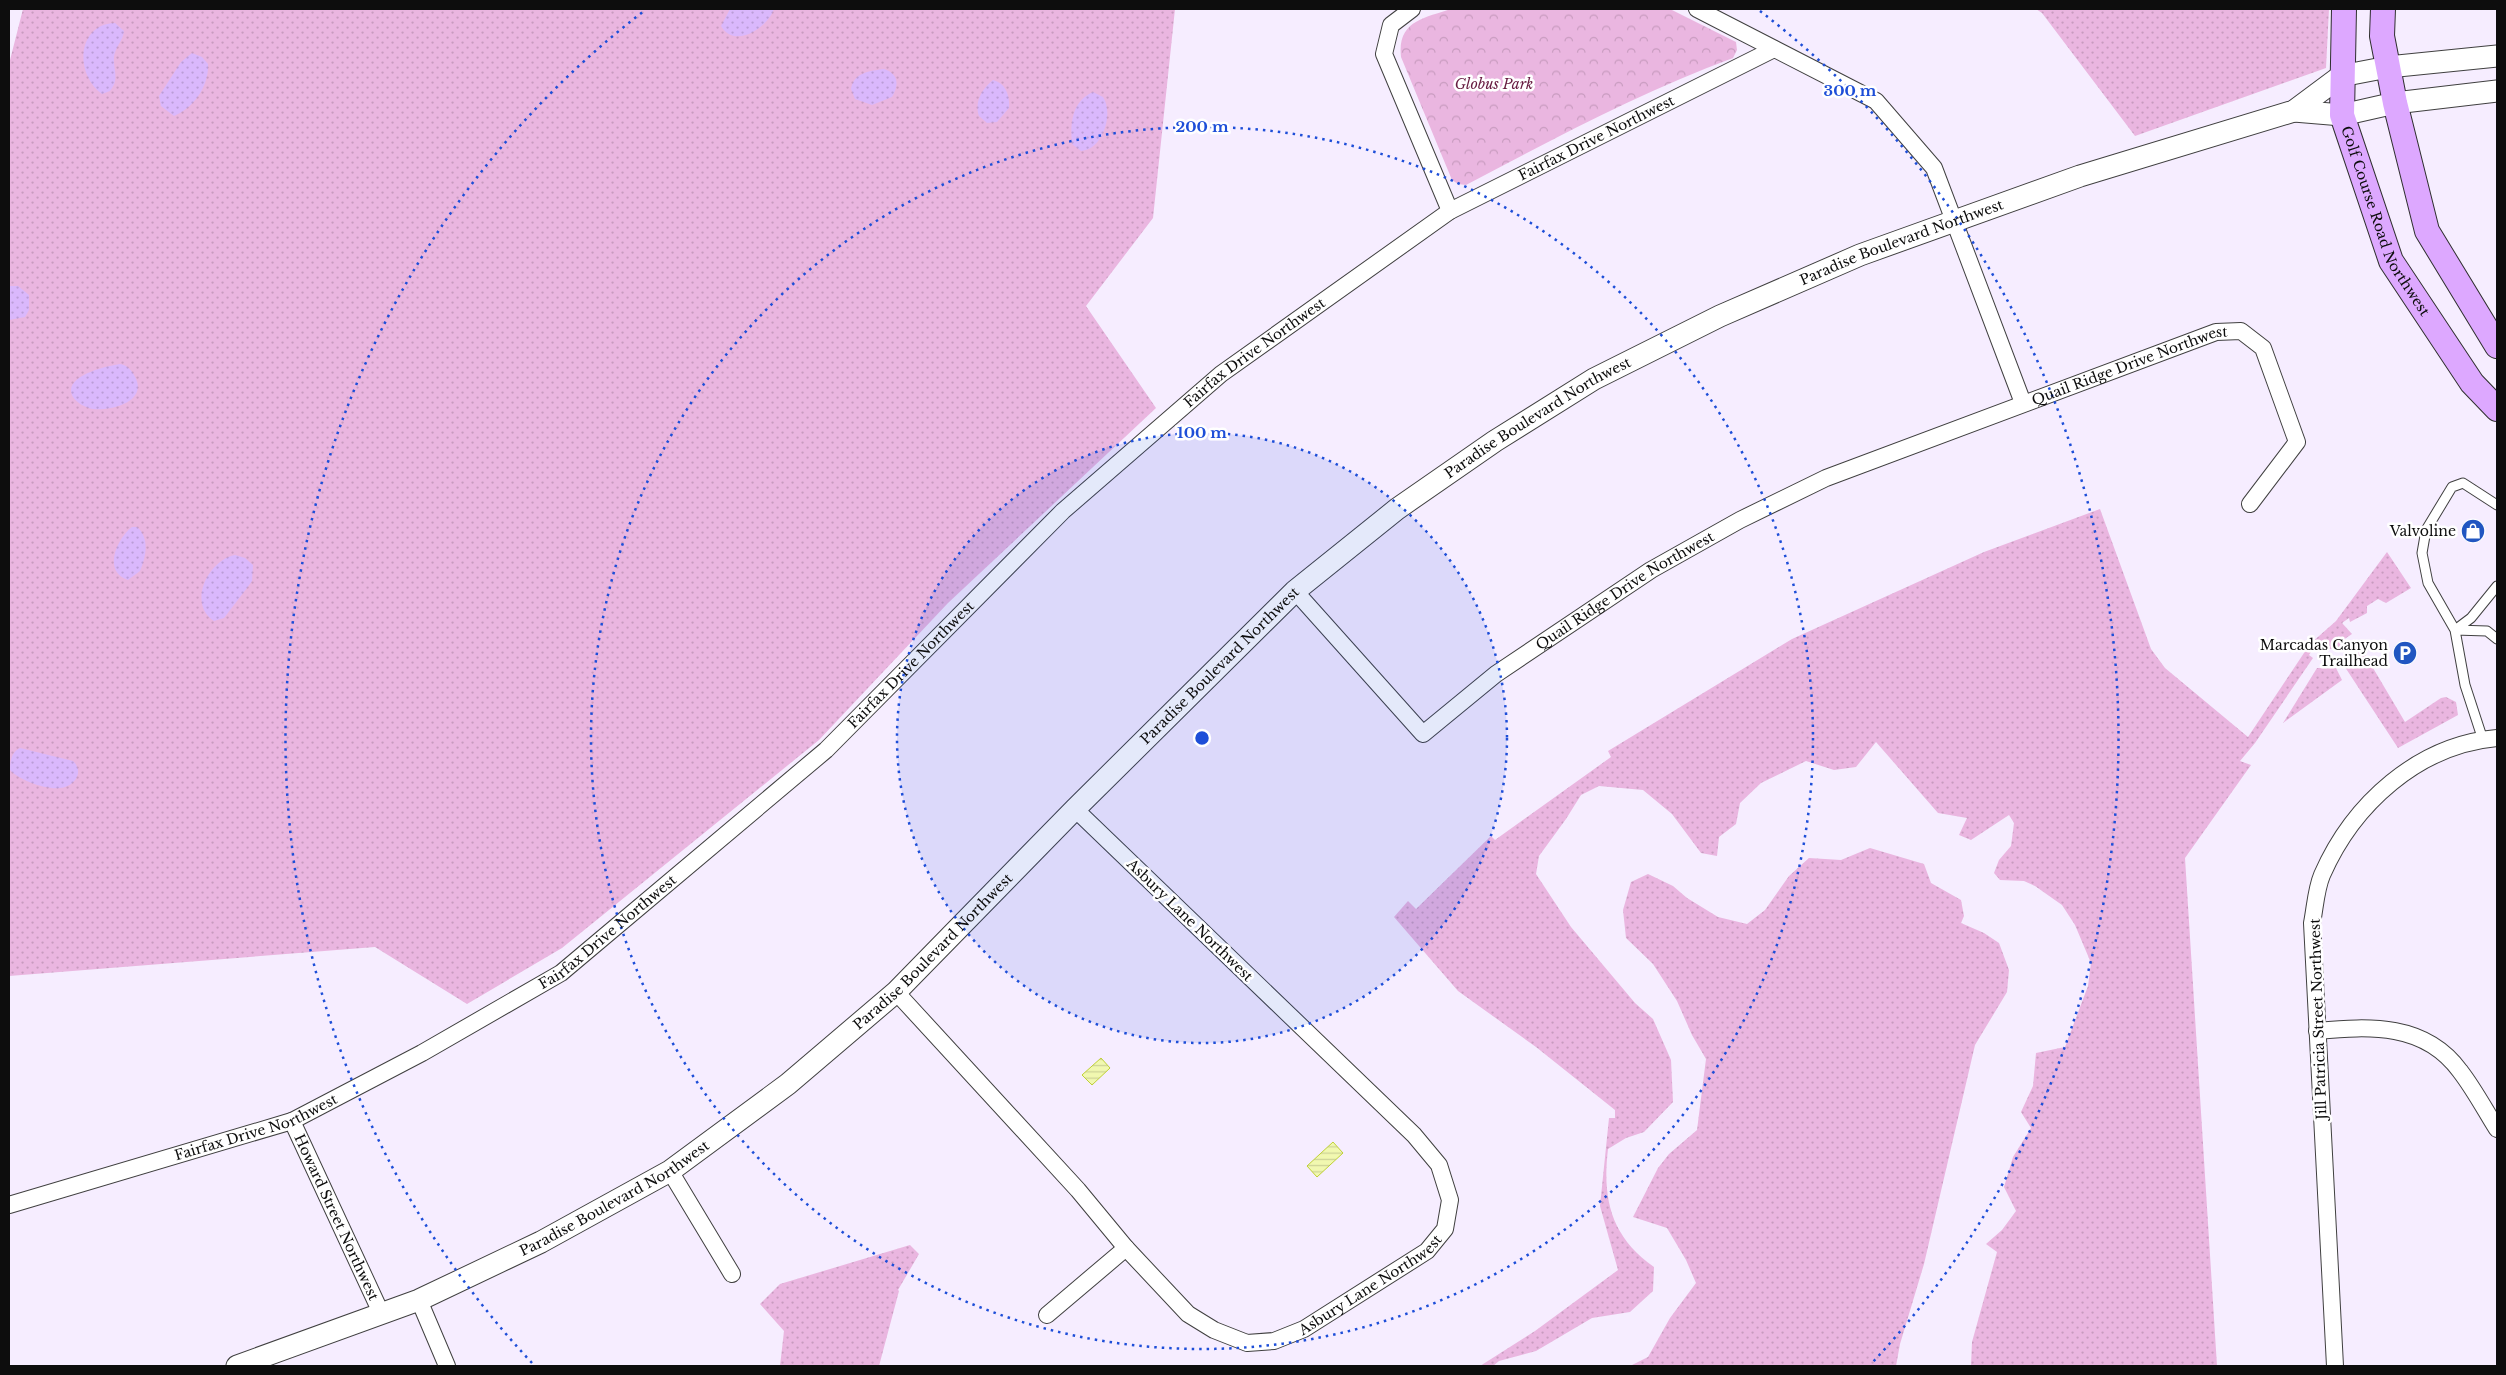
<svg xmlns="http://www.w3.org/2000/svg" width="2506" height="1375" viewBox="0 0 2506 1375" font-family="'Libre Baskerville',serif">
	<style>
		.grass { fill: url(#grass-dots) }
		.sand { fill: url(#sand-dots) }
		.park { fill: url(#park-crowns) }
		.water { fill: url(#water-rules); stroke: #bfd135 }
		.lines { fill: none; stroke-linecap: round; stroke-linejoin: round }
		.service-casing { stroke: #404040; stroke-width: 11 }
		.minor-casing { stroke: #404040; stroke-width: 18 }
		.tertiary-casing { stroke: #404040; stroke-width: 23 }
		.secondary-casing { stroke: #2f2f2f; stroke-width: 26 }
		.service { stroke: #fff; stroke-width: 9 }
		.minor { stroke: #fff; stroke-width: 16 }
		.tertiary { stroke: #fff; stroke-width: 21 }
		.secondary { stroke: #dda8ff; stroke-width: 24 }
		.ring { fill: none; stroke: #1d4ed8; stroke-width: 2.5; stroke-dasharray: 2.5 5 }
		.labels { text-anchor: middle; stroke-width: 5; stroke-linejoin: round; paint-order: stroke }
		.park-label { font-size: 14px; font-style: italic; fill: #661b40; stroke: #fff }
		.street-label { font-size: 14px; fill: #0d0d0d; stroke: #fff }
		.poi-label { font-size: 14px; fill: #0d0d0d; stroke: #fff; text-anchor: end }
		.centre { fill: #1d4ed8; stroke: #fff; stroke-width: 2.5 }
		.ring-label { font-size: 15px; text-anchor: middle; font-weight: bold; fill: #1d4ed8; stroke: #fff; stroke-width: 5; stroke-linejoin: round; paint-order: stroke }
	</style>
	<defs>
		<pattern id="grass-dots" width="8" height="8" patternUnits="userSpaceOnUse" patternTransform="scale(1.25)"><rect width="8" height="8" fill="#eab6e0"/><path d="M2 2h.1M6 6h.1" fill="none" stroke="#c89bbf" stroke-width="1.8" stroke-linecap="round"/></pattern>
		<pattern id="sand-dots" width="8" height="8" patternUnits="userSpaceOnUse" patternTransform="scale(1.25)"><rect width="8" height="8" fill="#dab8fc"/><path d="M2 2h.1M6 6h.1" fill="none" stroke="#ba9dd7" stroke-width="1.8" stroke-linecap="round"/></pattern>
		<pattern id="park-crowns" width="20" height="18" patternUnits="userSpaceOnUse" patternTransform="scale(1.25)"><rect width="20" height="18" fill="#eab6e0"/><path d="M2 6a3 3 0 1 1 6 0M12 15a3 3 0 1 1 6 0" fill="none" stroke="#c89bbf"/></pattern>
		<pattern id="water-rules" width="6" height="5" patternUnits="userSpaceOnUse" patternTransform="scale(1.25)"><rect width="6" height="5" fill="#f1f8b0"/><path d="M0 2.5h6" fill="none" stroke="#cdd396"/></pattern>
	</defs>
	<rect width="100%" height="100%" fill="#f6edff"/>
	<path class="grass" d="M23,9H1175L1153,218L1086,306L1156,408L948,603L819,740L562,948L467,1004L375,947L9,976V64Z
		M2036,9H2329L2326,68L2135,136L2042,13Z
		M2100,509L2151,649L2165,668L2248,737L2310,644L2336,621L2387,552L2411,588L2386,603L2378,599L2367,606V613L2350,622L2349,618L2342,623L2352,634L2343,640L2345,644L2336,652L2334,649H2313L2309,655L2313,658L2255,743L2240,761L2251,765L2185,858L2217,1366H1971L1972,1342L1997,1252L1986,1244L2002,1230L2016,1211L2004,1187L2013,1157L2031,1128L2021,1112L2033,1086L2036,1053L2065,1047L2088,986L2091,963L2075,925L2062,905L2035,886L2024,881L2000,880L1994,873L1999,860L2011,846L2014,823L2009,815L1971,840L1959,835L1967,818L1938,813L1876,742L1856,767L1834,770L1806,761L1761,783L1740,803L1736,824L1719,837L1717,856L1701,853L1672,814L1643,790L1599,786L1581,795L1566,819L1539,856L1536,874L1571,927L1635,1003L1653,1019L1671,1060L1673,1102L1644,1132L1626,1138L1608,1149C1602,1199 1611,1237 1654,1267L1653,1291L1630,1312L1592,1318L1536,1351L1499,1361L1493,1366H1480L1535,1331L1618,1270L1600,1206L1609,1118H1615V1110L1536,1047L1458,991L1394,917L1408,901L1416,909L1491,836L1495,840L1611,757L1608,751L1792,639L1984,552Z
		M2360,646L2405,722L2441,698L2446,697L2456,702L2458,715L2398,748L2341,661Z
		M2317,668H2336L2342,680L2283,723Z
		M1870,848L1924,864L1931,883L1961,900L1964,916L1961,923L1984,933L1999,943L2009,970L2007,992L1975,1045L1924,1264L1900,1344L1896,1366H1630L1648,1357L1670,1318L1696,1283L1686,1260L1667,1228L1633,1217L1658,1168L1669,1154L1697,1130L1706,1059L1692,1035L1677,1001L1653,964L1626,938L1623,910L1631,882L1648,874L1673,886L1687,898L1718,917L1747,924L1765,910L1789,876L1809,858L1841,860Z
		M910,1245L919,1254L898,1290L899,1291L879,1366H780L784,1331L760,1304L780,1284Z"/>
	<path class="sand" d="M730,9H774C768,27 735,50 721,26Z
		M115,23L124,31C123,41 115,47 114,57C113,70 120,79 110,91L102,94C74,74 77,24 115,23Z
		M192,53L202,57L208,64C209,86 194,108 174,116L161,106L159,96L181,62Z
		M884,69C899,74 899,85 892,97L872,105L855,99L851,89C854,72 870,71 884,69Z
		M993,80C1006,83 1010,96 1009,108L997,122L987,123L979,116C974,102 982,89 993,80Z
		M1093,92L1103,97C1114,113 1103,150 1081,151L1072,144C1070,123 1072,101 1093,92Z
		M9,286H18L29,295V310L25,317L9,320Z
		M120,364C126,365 131,369 134,375C150,401 112,411 93,409C86,408 77,403 73,397C61,376 107,366 120,364Z
		M132,527H137C150,538 146,557 140,571L128,580C102,572 117,538 132,527Z
		M235,555L245,558L253,565L252,581L247,588L224,618L214,621C187,604 208,560 235,555Z
		M20,748L73,761C85,772 74,787 60,788C46,790 19,780 10,770C10,760 12,752 20,748Z"/>
	<path class="park" d="M1451,9H1670L1736,42L1737,50L1733,58C1641,92 1553,139 1466,185L1458,184L1452,180L1401,57C1397,21 1424,18 1451,9Z"/>
	<path class="water" d="M1101,1058L1110,1068L1092,1085L1082,1075Z
		M1333,1142L1343,1153L1317,1177L1307,1166Z"/>
	<g class="lines">
		<g class="service-casing">
			<path id="service" d="M2455,630L2471,618L2497,586
				M2455,630L2487,631L2497,639
				M2483,740L2465,685L2455,630L2428,583L2422,553L2426,530L2452,487L2463,483L2497,505"/>
		</g>
		<g class="minor-casing">
			<g id="minor">
				<path d="M1412,9L1391,25L1384,54L1450,211"/>
				<path d="M1697,9L1876,101L1934,168L2023,403"/>
				<path id="s1" d="M1295,591L1423,734L1496,674L1651,570L1740,520L1826,478L2216,332L2241,331L2263,348L2297,442L2250,504"/>
				<path id="s2" d="M896,992L1078,1190L1126,1248L1188,1314L1214,1330L1247,1343L1274,1341L1304,1329L1427,1251L1445,1229L1450,1200L1439,1165L1414,1135L1075,809"/>
				<path d="M2317,1031C2370,1026 2425,1023 2460,1071C2474,1089 2485,1110 2497,1129"/>
				<path id="s3" d="M292,1121L382,1315"/>
				<path d="M670,1171L732,1274"/>
				<path id="s4" d="M9,1205L292,1121L422,1053L561,973L826,750L1063,511L1221,374L1450,211L1774,49"/>
				<path d="M419,1300L447,1366"/>
				<path d="M1047,1315L1126,1248"/>
				<path d="M2335,1366L2312,923C2315,908 2316,889 2322,875C2353,804 2418,745 2497,738"/>
			</g>
		</g>
		<g class="tertiary-casing">
			<g id="tertiary">
				<path d="M2294,111L2342,115L2395,103L2497,91"/>
				<path id="s5" d="M237,1366L419,1300L541,1242L670,1171L788,1084L896,992L1075,809L1295,591L1397,509L1495,441L1594,379L1720,316L1860,255L2080,176L2294,111L2341,76L2388,67L2497,56"/>
			</g>
		</g>
		<g class="secondary-casing">
			<g id="secondary">
				<path id="s6" d="M2344,9L2342,115L2391,261L2472,383L2497,409"/>
				<path d="M2383,9L2382,36L2395,103L2427,231L2497,346"/>
			</g>
		</g>
		<use href="#service" class="service"/>
		<use href="#minor" class="minor"/>
		<use href="#tertiary" class="tertiary"/>
		<use href="#secondary" class="secondary"/>
	</g>
	<circle cx="1202" cy="738" r="305" fill="#1d4ed8" fill-opacity=".12"/>
	<g class="ring">
		<circle cx="1202" cy="738" r="305"/>
		<circle cx="1202" cy="738" r="611"/>
		<path d="M532 1363A916 916 0 0 1 644 11M1760 11A916 916 0 0 1 1872 1363"/>
	</g>
	<defs>
		<g id="shop-disc" transform="scale(1.25)"><circle r="9.5" fill="#2156c1" stroke="#fff"/><path d="M-5-2.5h2.3a2.7 3.5 0 0 1 5.4 0H5L5.5 6h-11ZM-1.5-2.5h3a1.5 2.3 0 0 0-3 0Z" fill="#fff"/></g>
		<g id="parking-disc" transform="scale(1.25)"><circle r="9.5" fill="#2156c1" stroke="#fff"/><path d="M-3.5-5.5H1a3.5 3.5 0 0 1 0 7H-1V5.5H-3.5ZM-1-3.4V-.6H.8a1.4 1.4 0 0 0 0-2.8Z" fill="#fff"/></g>
	</defs>
	<g fill-rule="evenodd">
		<use href="#shop-disc" x="2473" y="531"/>
		<use href="#parking-disc" x="2405" y="653"/>
	</g>
	<g class="labels">
		<g class="park-label">
			<text x="1494" y="89">Globus Park</text>
		</g>
		<g class="street-label">
			<text dy="5" stroke="none"><textPath href="#s4" startOffset="1939">Fairfax Drive Northwest</textPath></text>
			<text dy="5" stroke="none"><textPath href="#s6" startOffset="221">Golf Course Road Northwest</textPath></text>
			<text dy="5" stroke="none"><textPath href="#s5" startOffset="2034">Paradise Boulevard Northwest</textPath></text>
			<text dy="5" stroke="none"><textPath href="#s4" startOffset="1534">Fairfax Drive Northwest</textPath></text>
			<text dy="5" stroke="none"><textPath href="#s1" startOffset="995">Quail Ridge Drive Northwest</textPath></text>
			<text dy="5" stroke="none"><textPath href="#s5" startOffset="1629">Paradise Boulevard Northwest</textPath></text>
			<text dy="5" stroke="none"><textPath href="#s1" startOffset="440">Quail Ridge Drive Northwest</textPath></text>
			<text dy="5" stroke="none"><textPath href="#s4" startOffset="1069">Fairfax Drive Northwest</textPath></text>
			<text dy="5" stroke="none"><textPath href="#s5" startOffset="1224">Paradise Boulevard Northwest</textPath></text>
			<text transform="translate(1190 920) rotate(44)" y="5">Asbury Lane Northwest</text>
			<text dy="5" stroke="none"><textPath href="#s4" startOffset="664">Fairfax Drive Northwest</textPath></text>
			<text dy="5" stroke="none"><textPath href="#s5" startOffset="819">Paradise Boulevard Northwest</textPath></text>
			<text transform="translate(2318 1019) rotate(-92)" y="5">Jill Patricia Street Northwest</text>
			<text dy="5" stroke="none"><textPath href="#s4" startOffset="259">Fairfax Drive Northwest</textPath></text>
			<text dy="5" stroke="none"><textPath href="#s5" startOffset="414">Paradise Boulevard Northwest</textPath></text>
			<text dy="5" stroke="none"><textPath href="#s3" startOffset="106">Howard Street Northwest</textPath></text>
			<text dy="5" stroke="none"><textPath href="#s2" startOffset="640">Asbury Lane Northwest</textPath></text>
		</g>
		<g class="poi-label">
			<text x="2456" y="536">Valvoline</text>
			<text x="2388" y="650">Marcadas Canyon<tspan x="2388" dy="16">Trailhead</tspan></text>
		</g>
	</g>
	<circle cx="1202" cy="738" r="8" class="centre"/>
	<g class="ring-label">
		<text x="1850" y="96">300 m</text>
		<text x="1202" y="132">200 m</text>
		<text x="1202" y="438">100 m</text>
	</g>
	<rect width="2506" height="1375" fill="none" stroke="#0d0d0d" stroke-width="20"/>
</svg>
